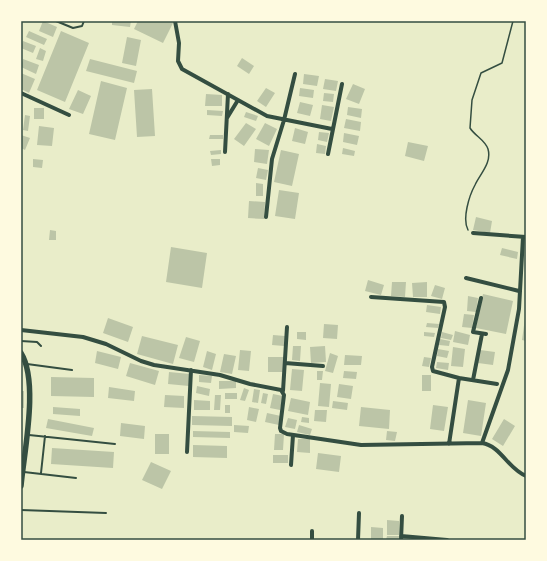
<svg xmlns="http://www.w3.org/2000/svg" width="547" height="561" viewBox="0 0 547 561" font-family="'Open Sans',sans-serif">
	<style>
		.building { fill: #bcc5a7 }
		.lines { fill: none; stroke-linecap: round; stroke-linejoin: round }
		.path { stroke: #344e41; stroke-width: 1.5 }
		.service { stroke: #344e41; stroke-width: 2 }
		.minor { stroke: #344e41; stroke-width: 4 }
		.secondary { stroke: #344e41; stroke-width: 5.5 }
		.neatline { fill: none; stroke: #344e41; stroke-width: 1.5 }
	</style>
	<rect width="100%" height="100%" fill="#e9edc9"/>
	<path class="building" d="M43,21L57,27L53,37L39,31Z
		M112,21H131L130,27L112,25Z
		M138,21H174L163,43L134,29Z
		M29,31L47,39L44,45L26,37Z
		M61,31L89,43L65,102L37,90Z
		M127,37L141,40L136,66L122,63Z
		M23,41L36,46L33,53L21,48Z
		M40,48L46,51L43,61L36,59Z
		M242,58L254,66L249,74L237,66Z
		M23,59L39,65L36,74L21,67Z
		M90,59L137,71L134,83L86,71Z
		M21,73L35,79L29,93L21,89Z
		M304,74L319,76L317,86L303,84Z
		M325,79L338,81L336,91L323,89Z
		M101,81L127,88L115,140L89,134Z
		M353,84L365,89L359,104L346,99Z
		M266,88L275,93L266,107L257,101Z
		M300,88L314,90L313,98L299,96Z
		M152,89L155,136L137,137L134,90Z
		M78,90L91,96L83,114L69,109Z
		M324,93L334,94L333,102L323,101Z
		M206,94L222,95V106H205Z
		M300,102L313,105L310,116L297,113Z
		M322,105L334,107L331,121L320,119Z
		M348,107L362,109L361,118L347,115Z
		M34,108H44V119H34Z
		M207,110L223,111L222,116L207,115Z
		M246,112L258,116L256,121L244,117Z
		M25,115L30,116L28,131L23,130Z
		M346,119L361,122L360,131L344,128Z
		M246,123L256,129L244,146L234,139Z
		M265,123L277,129L269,146L256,139Z
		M39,126L54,128L52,146L37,145Z
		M295,128L308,132L305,144L292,141Z
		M319,132L329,133L327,142L318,140Z
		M344,133L359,136L357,145L343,142Z
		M21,135L30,138L25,150L21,148Z
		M210,135H223V139H209Z
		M408,142L428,146L424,161L405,156Z
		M317,144L326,146L325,154L316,153Z
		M343,148L355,151L354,156L342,154Z
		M255,149L269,150L267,164L254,162Z
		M221,150V154L211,155L210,151Z
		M281,150L299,154L292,186L274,182Z
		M33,159L43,160L42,168L33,167Z
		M211,159H220V165L212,166Z
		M258,168L268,170L266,180L256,178Z
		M256,183L263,184V196H256Z
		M279,190L299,193L295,219L275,216Z
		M249,201L265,202L264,219L248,218Z
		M476,217L492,221L490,233L473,230Z
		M50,230L56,231V240H49Z
		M171,247L207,253L202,288L166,282Z
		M502,248L518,252L517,259L500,255Z
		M368,280L384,285L381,295L365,291Z
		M392,282H406L405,297L391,296Z
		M427,282V297H413L412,283Z
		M435,285L445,288L442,299L431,296Z
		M483,294L513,301L506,334L476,328Z
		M468,296L478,298L476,312L467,311Z
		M427,305L441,307L440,314L426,312Z
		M464,314L474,315L472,328L462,327Z
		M108,318L133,327L128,342L103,333Z
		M525,318H526V341L522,340Z
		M427,323L439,324L438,328L426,327Z
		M324,324L338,325L337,339L323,338Z
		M455,331L470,335L468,345L453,342Z
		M297,332H306V340L297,339Z
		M424,332L435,333L434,337L424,336Z
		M442,332L453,335L451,340L441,338Z
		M273,335L285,336L284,346L272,345Z
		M142,336L178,345L173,364L137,354Z
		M186,337L200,341L194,362L179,358Z
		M440,339L450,341L449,346L439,345Z
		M293,346H301L300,361L292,360Z
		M325,346L326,362L311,363L310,347Z
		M453,347L465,349L463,367L451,366Z
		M438,349L449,351L447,358L437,356Z
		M240,350L251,351L249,371L238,370Z
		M480,350L495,352L493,365L478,363Z
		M97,351L121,357L118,369L95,363Z
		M207,351L216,354L212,370L203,367Z
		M330,353L338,356L333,373L325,371Z
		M224,354L236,356L232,374L220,372Z
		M345,355L362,356L361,365H344Z
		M268,357H284L283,372H268Z
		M424,357L431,358L429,367L422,366Z
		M437,362L449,363L448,370L436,368Z
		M130,363L159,371L155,385L126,376Z
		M292,369L304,370L302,391L290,390Z
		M317,371H323L322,380H317Z
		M344,371L357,372L356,379L343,378Z
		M169,372L190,374L189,386L168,384Z
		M199,375L212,376L211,383L199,382Z
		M422,375H431V391H422Z
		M51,377L94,378V397L51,396Z
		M219,381H236V388L219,389Z
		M320,383L331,384L329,407L318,406Z
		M339,384L353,386L351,399L337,397Z
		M197,386L210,389L209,396L196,393Z
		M109,387L135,391L134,401L108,398Z
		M244,388L249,390L245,401L240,400Z
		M254,389L260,390L258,403L252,402Z
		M21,391H24V408H21Z
		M225,393H237V399H225Z
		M263,393L268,394L266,404L261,403Z
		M273,394L283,396L280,410L270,408Z
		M165,395L184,396V408L164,407Z
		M215,395H221L220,410H214Z
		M291,398L310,402L308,415L288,411Z
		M194,400L210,401V410H194Z
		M468,400L486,403L481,436L463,433Z
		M333,401L348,403L347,410L332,408Z
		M225,405H230V413H225Z
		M433,405L448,407L444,431L430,429Z
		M53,407L80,409V416L53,414Z
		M249,407L259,409L256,422L247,420Z
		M361,407L390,410L389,429L359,426Z
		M315,410H327L326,422L314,421Z
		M267,413L281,416L279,425L265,422Z
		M192,416L232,417V426L192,425Z
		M302,417L309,418V423L301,422Z
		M288,418L297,420L295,429L285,427Z
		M48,419L94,428L92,436L46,428Z
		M504,419L515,426L503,446L492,439Z
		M121,423L145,426L144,439L120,436Z
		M234,425L249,426L248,433L234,432Z
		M299,425L312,429L310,435L297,432Z
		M193,431L230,432V438L193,437Z
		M387,431L397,432L395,441L386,440Z
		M155,434H169V454H155Z
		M275,434H284L283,450H274Z
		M298,439H310V453L297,452Z
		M193,445L227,446V458L193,457Z
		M52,448L114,452L113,468L51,464Z
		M318,453L341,456L339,472L316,469Z
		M273,455H288V463H273Z
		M151,462L171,471L162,489L142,480Z
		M387,520L399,521V535H387Z
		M371,527L383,528V540H371Z
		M387,536H399V540H386Z"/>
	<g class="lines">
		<path class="path" d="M468,230C462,219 469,196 475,185C480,174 492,163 488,149C485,140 475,136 470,128L472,100L481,73L502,63L513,21"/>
		<path class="service" d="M56,21L73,28L82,26L84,21
			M21,341L37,342L41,346
			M27,364L72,370
			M29,435L115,444
			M24,472L76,478
			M41,473L45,436
			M21,510L106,513"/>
		<path class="minor" d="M175,21L179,43L178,61L182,69L267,116L332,129
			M21,93L69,115
			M227,118L238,100
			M225,152L228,94
			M328,154L342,84
			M266,217L272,159L284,120L295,74
			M473,233L526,237
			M466,278L519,291
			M371,297L444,302L445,307L432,367L433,371L459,378L449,444
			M481,298L473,332L486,334
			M21,330L83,337L106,344L141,361L154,365L220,375L250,384L281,390L284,395L280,428L281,431L287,434L361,445L482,443C501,446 508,469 526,476
			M285,363L323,366
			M459,378L497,384
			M473,380L482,334
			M283,391L287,327
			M482,443L508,370L519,309L523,237
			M187,452L191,370
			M291,465L293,435
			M401,536L447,540
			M312,540V531
			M358,540L359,513
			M401,540L402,516"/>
		<path class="secondary" d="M21,353C39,382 24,452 21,486"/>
	</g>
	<rect width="547" height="561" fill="none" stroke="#fefae0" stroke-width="44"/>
	<rect x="22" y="22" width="503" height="517" class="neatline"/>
</svg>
